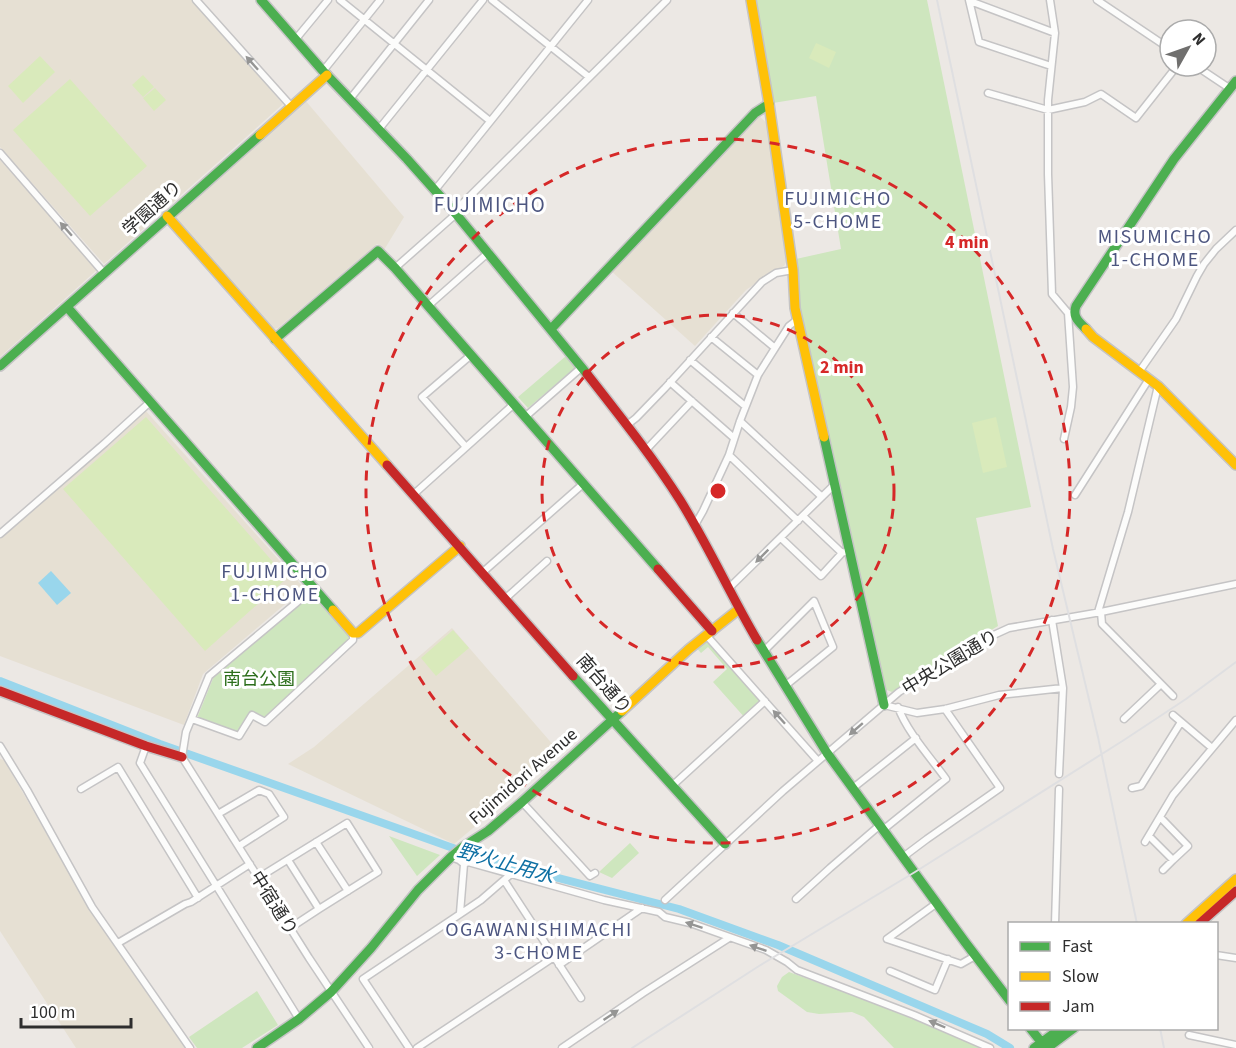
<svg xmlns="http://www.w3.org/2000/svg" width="1236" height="1048" viewBox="0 0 1236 1048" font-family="'Source Sans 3','Noto Sans JP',sans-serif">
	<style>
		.education { fill: #e6e0d3 }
		.green { fill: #cee6be }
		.pitch { fill: #d9eabb }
		.water { fill: #99d6ec }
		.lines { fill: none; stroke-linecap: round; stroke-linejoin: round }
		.canal { stroke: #99d6ec; stroke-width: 8 }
		.street-casing { stroke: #c5c4c5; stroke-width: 9 }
		.fast-casing { stroke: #c5c4c5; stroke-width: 12 }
		.slow-casing { stroke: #c5c4c5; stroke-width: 12 }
		.jam-casing { stroke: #c5c4c5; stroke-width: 12 }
		.street { stroke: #fcfcfb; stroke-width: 6 }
		.fast { stroke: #4caf50; stroke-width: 9 }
		.slow { stroke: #ffc107; stroke-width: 9 }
		.jam { stroke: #c62828; stroke-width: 9 }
		.rail { stroke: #dfdfe1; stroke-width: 2 }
		.oneway { fill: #959594 }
		.ring { fill: none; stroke: #d62828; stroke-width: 3; stroke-dasharray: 10 8 }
		.labels { text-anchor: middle; stroke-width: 6; stroke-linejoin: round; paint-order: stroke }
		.street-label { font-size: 18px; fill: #2e2e2e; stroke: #fff }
		.park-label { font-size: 18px; fill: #2c6e1b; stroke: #fff }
		.neighbourhood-label { font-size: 20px; letter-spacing: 1.5px; fill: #4d5680; stroke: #fff }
		.water-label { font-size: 20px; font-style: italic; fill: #0d6fa3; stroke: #fff }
		.quarter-label { font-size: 21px; letter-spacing: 1.5px; fill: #4d5680; stroke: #fff }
		.centre { fill: #d62828; stroke: #fff; stroke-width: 3 }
		.ring-label { font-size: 18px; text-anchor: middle; font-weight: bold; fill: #d62828; stroke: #fff; stroke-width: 6; stroke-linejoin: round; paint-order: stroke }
	</style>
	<rect width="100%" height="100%" fill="#ece8e4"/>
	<path class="education" d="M0,0H192L283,104L104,264L0,147Z
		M305,100L404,217L384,250L377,244L278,328L273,329L171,217Z
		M759,116L769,125L787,261L784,266L772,272L746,290L695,346L610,270Z
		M0,160L98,269L0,357Z
		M145,410L304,588L203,674L184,725L0,656V534Z
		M452,628L561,754L454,844L288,764L314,747Z
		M0,759L4,760L87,904L185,1048H76L0,931Z"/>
	<path class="green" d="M754,0H927L1031,507L976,518L998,626L935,664L892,692L884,689L797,302L796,259L841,249L816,96L773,103Z
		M566,356L576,367L528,408L518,397Z
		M311,594L348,635L349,639L265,718L252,711L239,733L197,718L214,676Z
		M704,636L765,701L746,719L713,682L727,669L708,647L701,653L694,645Z
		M389,836L440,855L417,876Z
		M630,843L639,853L612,878L599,872Z
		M789,972L874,1003L983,1048H894L864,1017L852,1012L819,1014L807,1012L778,991L777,986L782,977Z
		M257,991L278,1025L242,1048H197L189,1037Z"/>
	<path class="pitch" d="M816,43L836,52L829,68L809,58Z
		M40,56L55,72L23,103L8,86Z
		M143,75L154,87L143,97L132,85Z
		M70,79L147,166L90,216L13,130Z
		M155,88L166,100L154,111L143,98Z
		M146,417L287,578L205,651L63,489Z
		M996,417L1007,467L983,473L972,423Z
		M453,630L469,648L436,676L421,658Z"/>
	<path class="water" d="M51,571L71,593L57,605L38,583Z"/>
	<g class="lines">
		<path class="canal" d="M0,681L160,744L484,859L679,909L778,945L987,1034L1010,1048"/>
		<g class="street-casing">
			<path id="street" d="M196,0L291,106
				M340,0L490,121
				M492,0L589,77
				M969,0L979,42L1051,66
				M1050,0L1055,33L1048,100V174L1052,294L1068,313L1075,314
				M1097,0L1170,49
				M970,1L1055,33
				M295,40L328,0
				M1196,66L1229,88
				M323,71L380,0
				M988,93L1048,110L1085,102L1101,94L1136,118L1177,66
				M350,99L429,0
				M379,129L483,0
				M0,153L104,273
				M435,190L588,0
				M395,268L456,214L460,206L667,0
				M428,306L489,252
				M733,313L775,348
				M711,337L758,375
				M690,360L745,406
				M1139,372L1176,319L1197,276L1204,264L1216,249L1236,230
				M670,382L734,438
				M525,417L582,367
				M740,421L822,497
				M627,425L636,418L665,388L762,282L776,273L793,270
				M1064,439L1071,407L1073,387L1068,313
				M466,447L422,397L471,355
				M645,451L692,401
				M729,455L798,521
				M414,494L514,404
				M1075,495L1149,379
				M803,516L842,553
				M695,525L703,511L729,455L740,421L758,375L789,326L798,319
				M0,534L105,443L150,402
				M781,538L821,576L842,553L848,551
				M483,572L583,484
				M314,588L209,676L186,732L182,757L309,958L369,1048
				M728,589L834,485
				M506,598L547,561
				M1098,612L1128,512L1158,386
				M1101,612L1102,624L1173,696
				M707,636L818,761
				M764,651L814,601L833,647L785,686
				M884,705L917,713L945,709L999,695L1063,688L1052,620
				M1173,715L1212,748
				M192,719L239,736L252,715L265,722L353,640V633
				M1124,719L1161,684
				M0,746L27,790L92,907L190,1048
				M146,746L140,763L299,1019
				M1059,774L1063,688
				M672,786L765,701
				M853,788L916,738
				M1132,788L1141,786L1181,722
				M81,789L118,767L198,898
				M522,802L590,876L595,873
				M218,814L259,790L269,794L284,817L239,846
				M884,829L946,779C931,758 907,732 898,707
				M1149,836L1173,860L1188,846L1160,817
				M316,842L348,891
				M1145,842L1173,795L1236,720
				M451,857L459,860L464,864L468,862L604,900L659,912L665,917L690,923L766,950L787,962L797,970L914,1015L990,1048
				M903,857L927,839L1000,788L945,709
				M1163,870L1173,860
				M258,878L347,823L378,872L319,909L288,860
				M504,880L581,998
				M796,899L830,868L880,825
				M665,900L783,791L899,692L985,639L1009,628L1101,612L1236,584
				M937,903L887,939L961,964L975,956
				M460,913L464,864
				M1055,924L1059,789
				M290,928L319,909
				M118,943L185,904L191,902L250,864
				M1216,955L1236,958
				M559,965L642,908
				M890,971L935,990L948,959
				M1189,1035L1236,1045
				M409,1048L363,979L481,900L511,874
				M417,1048L554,957
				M562,1048L643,993L729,938"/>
		</g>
		<g class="fast-casing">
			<path id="fast" d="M261,0L323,71L407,159L456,214L587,374
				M67,307L333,610
				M551,329L755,113L769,104
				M1086,329C1079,322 1072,317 1076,306L1174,159L1236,81
				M275,339L378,251L395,268L658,569
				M0,366L260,135
				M824,437L884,705
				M757,640L827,753L965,942L1010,1001
				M573,676L725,844
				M1030,1028L1046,1048
				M257,1048L299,1019L331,992L371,948L418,890L451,857L463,847L488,831L522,802L622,711
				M1034,1048L1061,1028
				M1047,1048L1074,1028"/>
		</g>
		<g class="slow-casing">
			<path id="slow" d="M751,0L769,104L793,270L795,308L824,437
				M260,135L327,75
				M167,216L387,465
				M1086,329L1093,337L1158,386L1236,465
				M333,610L353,633H358L460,546
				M622,711L689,649L739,609
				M1186,924L1236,879"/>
		</g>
		<g class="jam-casing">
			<path id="jam" d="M587,374C619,415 652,456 680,500C708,545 730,594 757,640
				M387,465L573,676
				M658,569L712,631
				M0,691L146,746L182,757
				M1199,924L1236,891"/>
		</g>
		<use href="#street" class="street"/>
		<use href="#fast" class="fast"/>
		<use href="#slow" class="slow"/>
		<use href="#jam" class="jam"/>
		<path class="rail" d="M937,0L1053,549L1098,737L1137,924
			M1160,1028L1164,1048
			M632,1048L759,966L915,872L1124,740L1186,699L1236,662"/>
	</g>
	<defs><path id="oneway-solid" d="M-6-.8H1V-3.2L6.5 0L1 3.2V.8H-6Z" transform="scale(1.5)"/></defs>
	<g class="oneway">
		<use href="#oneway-solid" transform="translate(252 63) rotate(-132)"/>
		<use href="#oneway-solid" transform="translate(66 229) rotate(-131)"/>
		<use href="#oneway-solid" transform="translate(762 556) rotate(135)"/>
		<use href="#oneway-solid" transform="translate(779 717) rotate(-132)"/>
		<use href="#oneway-solid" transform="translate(856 729) rotate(139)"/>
		<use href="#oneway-solid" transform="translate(694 925) rotate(-162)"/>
		<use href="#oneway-solid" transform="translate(758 948) rotate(-161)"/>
		<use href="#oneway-solid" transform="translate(611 1015) rotate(-34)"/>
		<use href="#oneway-solid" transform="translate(937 1024) rotate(-157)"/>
	</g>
	<g class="ring">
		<circle cx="718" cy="491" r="176"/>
		<circle cx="718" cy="491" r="352"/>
	</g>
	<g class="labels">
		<g class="street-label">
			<text transform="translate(152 208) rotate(-42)" y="6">学園通り</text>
			<text transform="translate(950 662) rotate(-31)" y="6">中央公園通り</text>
			<text transform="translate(604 684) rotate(49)" y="6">南台通り</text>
			<text transform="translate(523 776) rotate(-41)" y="6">Fujimidori Avenue</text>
			<text transform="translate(274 903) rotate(58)" y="6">中宿通り</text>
		</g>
		<g class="park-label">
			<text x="259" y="685">南台公園</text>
		</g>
		<g class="neighbourhood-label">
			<text x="838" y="205">FUJIMICHO<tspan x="838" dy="23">5-CHOME</tspan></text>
			<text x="1155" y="243">MISUMICHO<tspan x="1155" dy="23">1-CHOME</tspan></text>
			<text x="275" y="578">FUJIMICHO<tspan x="275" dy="23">1-CHOME</tspan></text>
			<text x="539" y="936">OGAWANISHIMACHI<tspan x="539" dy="23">3-CHOME</tspan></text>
		</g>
		<g class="water-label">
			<text transform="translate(506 863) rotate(16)" y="7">野火止用水</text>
		</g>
		<g class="quarter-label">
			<text x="490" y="212">FUJIMICHO</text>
		</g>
	</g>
	<circle cx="718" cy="491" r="9" class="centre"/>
	<g class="ring-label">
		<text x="967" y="248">4 min</text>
		<text x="842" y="373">2 min</text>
	</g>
	<rect x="1008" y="922" width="210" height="108" fill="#ffffff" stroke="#ababab" stroke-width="1.5"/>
	<rect x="1020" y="942" width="30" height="9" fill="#4caf50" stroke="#ababab" stroke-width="1.5"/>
	<text x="1062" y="952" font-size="18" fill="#2e2e2e">Fast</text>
	<rect x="1020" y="972" width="30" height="9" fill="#ffc107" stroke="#ababab" stroke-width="1.5"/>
	<text x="1062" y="982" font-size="18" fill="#2e2e2e">Slow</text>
	<rect x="1020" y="1002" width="30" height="9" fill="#c62828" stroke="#ababab" stroke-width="1.5"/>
	<text x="1062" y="1012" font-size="18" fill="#2e2e2e">Jam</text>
	<g transform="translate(1188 48) rotate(50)"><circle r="28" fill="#ffffff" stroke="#ababab" stroke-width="1.5"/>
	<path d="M0-4.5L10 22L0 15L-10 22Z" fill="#706f6e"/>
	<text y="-9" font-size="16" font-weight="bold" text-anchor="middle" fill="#2e2e2e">N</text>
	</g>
	<path d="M21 1018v9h110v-9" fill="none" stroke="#2e2e2e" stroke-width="3"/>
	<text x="30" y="1018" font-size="18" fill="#2e2e2e" stroke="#ffffff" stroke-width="4.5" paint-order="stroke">100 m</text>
</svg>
